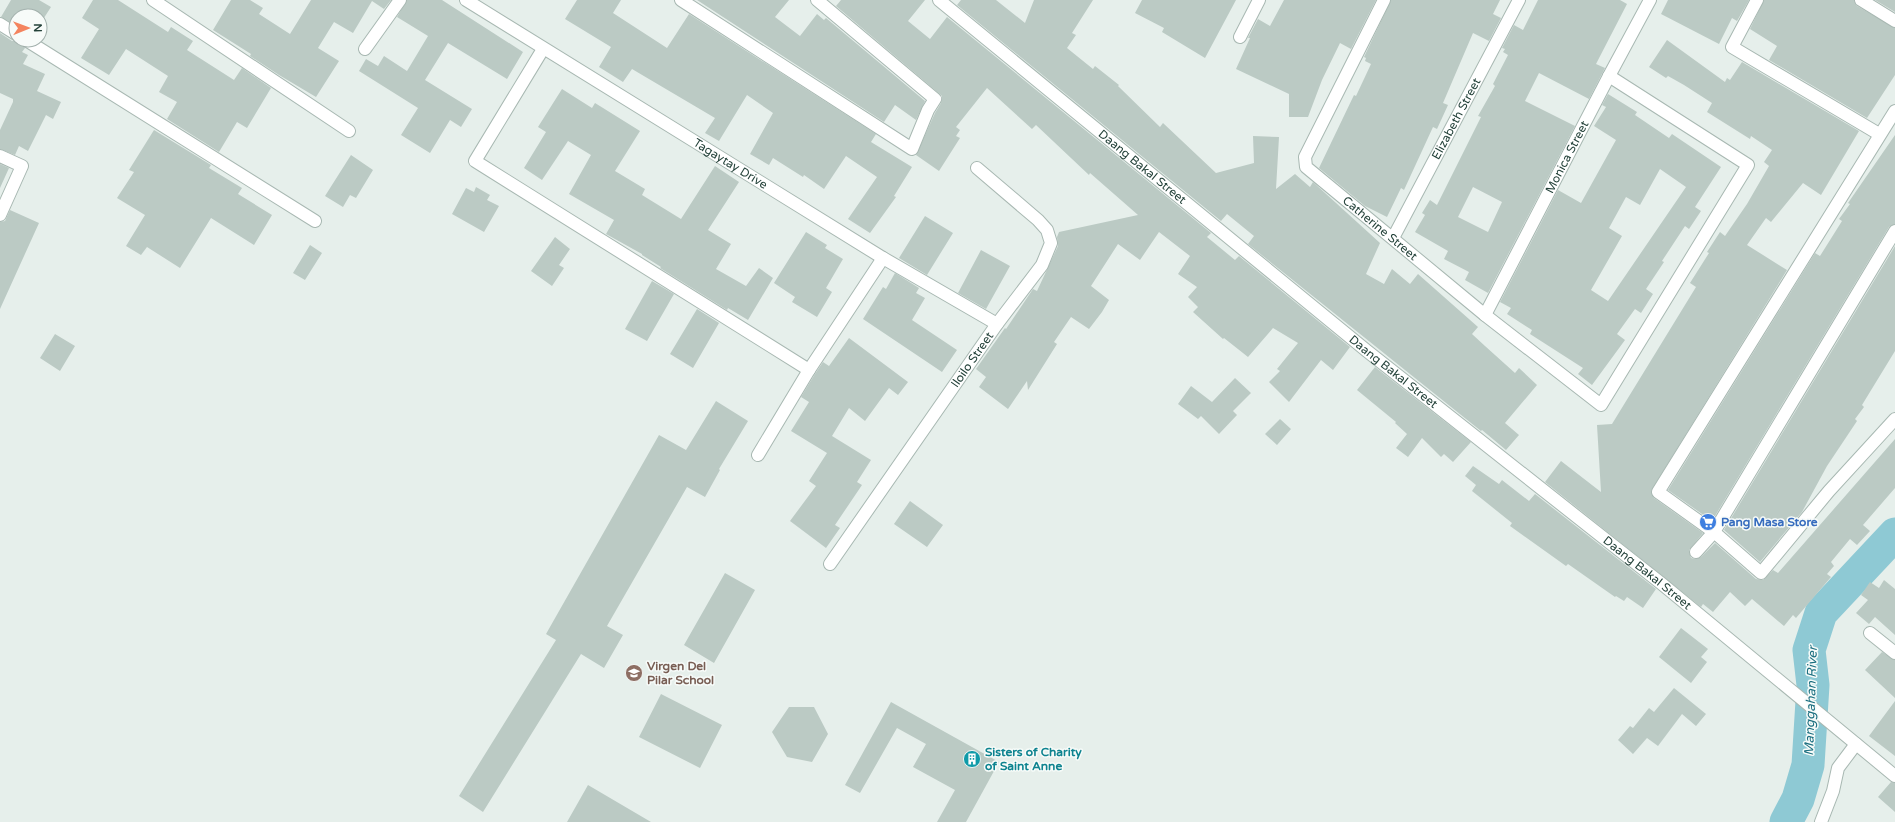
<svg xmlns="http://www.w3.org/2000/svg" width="1895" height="822" viewBox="0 0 1895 822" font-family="'Varela Round',sans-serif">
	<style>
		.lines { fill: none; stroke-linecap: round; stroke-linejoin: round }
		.river { stroke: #8ec9d4; stroke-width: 33 }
		.building { fill: #bbcac4; fill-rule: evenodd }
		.minor-casing { stroke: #a8b8b2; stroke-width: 14 }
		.tertiary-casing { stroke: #a8b8b2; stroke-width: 14 }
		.minor { stroke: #fff; stroke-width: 12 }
		.tertiary { stroke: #fff; stroke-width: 12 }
		.labels { text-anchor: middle; stroke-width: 3; stroke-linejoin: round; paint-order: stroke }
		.street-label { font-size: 12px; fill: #24423a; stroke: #f7fbf9 }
		.shop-label { font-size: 12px; font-weight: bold; fill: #366cbe; stroke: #f7fbf9; text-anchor: start }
		.education-label { font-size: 12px; font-weight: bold; fill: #785e54; stroke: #f7fbf9; text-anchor: start }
		.culture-label { font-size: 12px; font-weight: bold; fill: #0d838f; stroke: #f7fbf9; text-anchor: start }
		.water-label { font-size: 13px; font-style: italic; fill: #1c6f80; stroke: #f7fbf9 }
	</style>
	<rect width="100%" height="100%" fill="#e6efeb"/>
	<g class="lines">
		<path class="river" d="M1786,822L1798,799L1808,765L1813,685L1809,650L1821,613L1895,534"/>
	</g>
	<path class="building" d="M11,0H39L51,7L40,24V16H16V25L1,17Z
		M93,0H118L168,32L171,27L193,41L187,50L234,80L242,68L271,88L247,128L237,122L219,152L167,119L177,102L159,92L168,76L126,49L109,75L81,58L99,29L82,18Z
		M231,0H250L263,8L259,14L290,34L311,0H391L384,9L372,1L353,33L334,22L318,48L339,61L316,97L279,75L250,56L251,54L213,30Z
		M407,0H442L523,52L507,79L448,43L425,80L472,109L461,127L450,120L430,153L401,135L418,108L359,71L366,59L378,66L384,56L407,71L428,36L397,17Z
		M577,0H621L613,13L667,48L689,14L876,134L871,142L912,167L894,196L896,197L870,233L848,219L877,177L846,156L824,189L804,175L803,177L773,158L769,165L750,154L773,113L747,95L719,141L705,133L715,118L632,69L623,82L599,67L611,47L565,19Z
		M697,0H789L775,17L800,36L817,14L824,20L826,18L925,101L916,120L895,105L884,122Z
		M841,0H925L908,21L930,39L947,17L1211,233L1207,237L1235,260L1239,256L1350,347L1333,370L1321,360L1289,402L1269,382L1280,371L1277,369L1298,343L1273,328L1248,357L1224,338L1223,339L1193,312L1198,307L1188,297L1197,287L1178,274L1190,256L1159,232L1140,260L1118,244L1091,286L1109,300L1102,312L1089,329L1071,317L1054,342L1057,344L1028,390L1027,381L1008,409L979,387L986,377L976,369L1005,328L1006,329L1033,289L1037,291L1058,246L1057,237L1059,232L1138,215L1090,173L1089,175L1036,125L1032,129L987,88L956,127L960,130L956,136L960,138L939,171L916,155L935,113L941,103L942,96L836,6Z
		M961,0H996L1025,23L1034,0H1093L1072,33L1076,35L1067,48L1093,69L1095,66L1119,85L1118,86L1160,127L1163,123L1216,173L1254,163L1253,136L1279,137L1276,189L1295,174L1310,187L1313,182L1380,243L1366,274L1384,284L1392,269L1410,284L1418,274L1478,327L1472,334L1485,346L1515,373L1519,368L1537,385L1505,423L1519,435L1506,450L1482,430L1481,431L1248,244L1254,236L1227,214L1221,221L957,5Z
		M1142,0H1236L1205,58L1162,32L1164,28L1135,13Z
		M1284,0H1376L1351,49L1340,43L1322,80L1308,117H1289V94L1236,69L1250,38H1248L1258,19L1270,26Z
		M1391,0H1500L1493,14L1501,18L1489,41L1473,33L1443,103L1448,105L1437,129L1433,127L1404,190L1401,188L1387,217L1365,206L1319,168L1354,95L1356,96L1371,64L1365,61L1366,58L1364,57Z
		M1538,0H1620L1627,4L1596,64L1605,68L1589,99L1539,73L1525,101L1575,126L1488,293L1465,280L1469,272L1444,259L1448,251L1415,232L1425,215L1422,213L1430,200L1437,205L1481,117L1478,116L1495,86L1493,84L1508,55L1503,52L1505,49L1502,48L1514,25L1523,30ZM1473,187L1502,202L1488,232L1458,217Z
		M1668,0H1749L1737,21L1732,18L1719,44L1661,14Z
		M1764,0H1854L1857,6L1895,28V75L1867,118L1769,60L1777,46L1750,29Z
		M1875,0H1895V12Z
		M0,33L12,41H19L25,48L22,52L28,55L23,64L45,74L37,91L61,102L53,119L46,115L28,151L19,146L15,155L0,149V130L13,102V99L0,93Z
		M1667,40L1725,82L1727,78L1730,80L1742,62L1859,131L1821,195L1803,183L1771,222L1766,218L1747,245L1787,270L1651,491L1654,498L1703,533L1689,550L1691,558L1695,559L1701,557L1715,543L1756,579L1763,580L1773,570L1778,573L1895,439V488L1863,525L1870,531L1857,545L1850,539L1831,562L1834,566L1827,574L1831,577L1796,618L1793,615L1784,626L1752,599L1745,606L1730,592L1713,612L1703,604L1701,607L1545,482L1561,461L1601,492L1597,425L1612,424L1696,287L1690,283L1709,253L1707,252L1720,232L1725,236L1747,204L1769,166L1764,162L1772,150L1751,136L1750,139L1707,112L1712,103L1684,85L1668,76L1666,78L1649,67Z
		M562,89L592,108L595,103L640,131L615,171L645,189L642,195L681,219L715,166L739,182L708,230L731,244L716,269L746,286L759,268L773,278L748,320L728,308L727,310L660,268L661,267L642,255V254L606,234L614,220L569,194L591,155L568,141L542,180L524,168L546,132L538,127Z
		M1608,94L1637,112L1635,115L1669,138L1672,134L1721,167L1695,207L1701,211L1689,229L1685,226L1662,261L1664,262L1646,289L1653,294L1641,313L1635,309L1617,334L1625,340L1592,385L1578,374L1583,368L1530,334L1532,330L1507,314L1511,308L1500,302L1558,190L1581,203L1616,140L1594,126L1606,107L1602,105ZM1660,169L1686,187L1608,301L1591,290L1622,236L1609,228L1626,197L1640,205Z
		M154,130L211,165L209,168L242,188L238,194L272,215L254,245L211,218L180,268L147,247L141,255L126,246L145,215L117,198L134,172L129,170Z
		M1895,135V224L1889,227L1712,521L1668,490L1815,253L1820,256L1842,221L1839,219L1850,204L1848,203Z
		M351,155L373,170L356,198L350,195L343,207L325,196Z
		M0,164L9,168L0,188Z
		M476,187L490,195L487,200L499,206L484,232L452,214L466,188L474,192Z
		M10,210L39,223L0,309V222L5,221Z
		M925,216L953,233L927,275L899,258Z
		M806,232L827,245L825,248L843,259L826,288L832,292L817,317L792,302L795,297L774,283Z
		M555,237L570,249L559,265L564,268L552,286L531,271Z
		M310,245L322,253L305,280L293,273Z
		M1895,246V351L1862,405L1864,407L1855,419L1857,421L1827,466L1802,512L1760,562L1724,530Z
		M981,250L1010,266L986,309L958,293Z
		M895,273L919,288L916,293L925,298L912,320L957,350L942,372L863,319L883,287L886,289Z
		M652,281L674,294L647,341L625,329Z
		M697,309L719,323L693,368L670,354Z
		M55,334L75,346L60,371L40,358Z
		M849,338L908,382L898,395L889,388L865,421L849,408L832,436L871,460L857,482L862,485L835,525L840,528L826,548L790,521L816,486L809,481L827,453L791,431L809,402L801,397L815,374L823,362L829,366Z
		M1375,367L1471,442L1453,462L1444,454L1441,457L1422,438L1408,457L1396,448L1407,434L1395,423L1396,422L1357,390Z
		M1235,378L1251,393L1233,411L1237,415L1219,434L1201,416L1198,419L1178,404L1191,386L1212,402Z
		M716,401L748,421L719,469L720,470L705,497L687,487L607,626L623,635L604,668L581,654L483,812L459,796L556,640L546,634L659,435L686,450Z
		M1280,419L1291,429L1277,445L1265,434Z
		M1473,466L1499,484L1502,480L1529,501L1535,494L1656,589L1643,608L1627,597L1624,601L1616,596L1615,597L1568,564L1566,566L1510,526L1512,523L1472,491L1476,485L1465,476Z
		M910,501L943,525L927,547L894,524Z
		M725,573L755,590L714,663L684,645Z
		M1884,580L1895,589V635L1875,617L1869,624L1856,613L1868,600L1861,595L1870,582L1879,588Z
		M1681,628L1708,649L1701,657L1707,662L1691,683L1659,657Z
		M1882,652L1895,660V698L1865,670Z
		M1674,688L1706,714L1696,726L1682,714L1658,746L1647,738L1633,754L1618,740L1630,726L1633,728L1649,708L1654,712Z
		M661,694L722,725L700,768L639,737Z
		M1895,701V756L1869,736Z
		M891,702L999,762L966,822H937L955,790L913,767L926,744L897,728L860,793L845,785Z
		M789,707H814L828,734L812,762L787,757L772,732Z
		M1891,782L1895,783V812L1878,797Z
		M588,785L651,822H567Z"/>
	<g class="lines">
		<g class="minor-casing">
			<g id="minor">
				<path d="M153,0L349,131"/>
				<path id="s1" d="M466,0L883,258L997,324"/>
				<path d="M681,0L912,149L928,110L935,99L817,0"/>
				<path id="s2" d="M1384,0L1305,157L1306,167L1485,315L1601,405L1748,165L1609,76"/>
				<path d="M1757,0L1732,47L1879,134"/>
				<path d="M1861,0L1895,21"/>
				<path d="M0,24L16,34"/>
				<path d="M1240,37L1259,0"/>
				<path d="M26,40L315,221"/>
				<path d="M365,49L400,0"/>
				<path d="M543,49L475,161L809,370"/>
				<path d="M1895,111L1658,492L1714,532L1761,573L1829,491L1895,419"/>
				<path d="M0,156L22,166L0,215"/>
				<path id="s3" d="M1393,238L1519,0"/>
				<path id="s4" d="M1485,315L1609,76L1650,0"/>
				<path d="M758,455L809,370L883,258"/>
				<path d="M1696,552L1714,532L1895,231"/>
				<path id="s5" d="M830,564L997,324L1042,265L1051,243L1047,230L1038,220L977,168"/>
				<path d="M1870,633L1895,653"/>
				<path d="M1821,822L1833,791L1838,768L1856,744"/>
			</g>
		</g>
		<g class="tertiary-casing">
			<g id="tertiary">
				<path id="s6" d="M939,0L1367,351L1662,584L1895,776"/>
			</g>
		</g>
		<use href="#minor" class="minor"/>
		<use href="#tertiary" class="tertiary"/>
	</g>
	<defs>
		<g id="supermarket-disc" transform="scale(0.9)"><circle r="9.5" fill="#3f7fe0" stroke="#f7fbf9"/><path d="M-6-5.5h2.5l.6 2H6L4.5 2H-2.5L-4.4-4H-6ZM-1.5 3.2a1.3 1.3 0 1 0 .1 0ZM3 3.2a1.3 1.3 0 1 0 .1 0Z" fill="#fff"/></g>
		<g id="school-disc" transform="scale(0.9)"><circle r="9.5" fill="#8d6e63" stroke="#f7fbf9"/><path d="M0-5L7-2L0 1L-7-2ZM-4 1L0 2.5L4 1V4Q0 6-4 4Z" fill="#fff"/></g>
		<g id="building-disc" transform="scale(0.9)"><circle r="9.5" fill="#0f9aa8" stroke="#f7fbf9"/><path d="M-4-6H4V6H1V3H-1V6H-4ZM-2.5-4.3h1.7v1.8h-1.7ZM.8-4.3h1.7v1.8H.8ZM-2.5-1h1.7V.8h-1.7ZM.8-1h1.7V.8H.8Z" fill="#fff"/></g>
	</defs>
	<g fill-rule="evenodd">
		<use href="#supermarket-disc" x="1708" y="522"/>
		<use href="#school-disc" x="634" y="673"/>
		<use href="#building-disc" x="972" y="759"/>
	</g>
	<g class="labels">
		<g class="street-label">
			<text dy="4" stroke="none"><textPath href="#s3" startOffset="135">Elizabeth Street</textPath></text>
			<text dy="4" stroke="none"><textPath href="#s4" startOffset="178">Monica Street</textPath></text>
			<text dy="4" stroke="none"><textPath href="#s1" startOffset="311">Tagaytay Drive</textPath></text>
			<text dy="4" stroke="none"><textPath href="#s6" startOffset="263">Daang Bakal Street</textPath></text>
			<text dy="4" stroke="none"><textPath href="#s2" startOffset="282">Catherine Street</textPath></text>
			<text dy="4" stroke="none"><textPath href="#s5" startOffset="249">Iloilo Street</textPath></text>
			<text dy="4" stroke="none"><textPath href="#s6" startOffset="587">Daang Bakal Street</textPath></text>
			<text dy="4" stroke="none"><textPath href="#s6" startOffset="911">Daang Bakal Street</textPath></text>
		</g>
		<g class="shop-label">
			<text x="1721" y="526">Pang Masa Store</text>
		</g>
		<g class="education-label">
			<text x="647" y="670">Virgen Del<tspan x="647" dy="14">Pilar School</tspan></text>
		</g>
		<g class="culture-label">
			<text x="985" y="756">Sisters of Charity<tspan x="985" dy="14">of Saint Anne</tspan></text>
		</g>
		<g class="water-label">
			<text transform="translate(1810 701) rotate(-88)" y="5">Manggahan River</text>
		</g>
	</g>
	<g transform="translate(28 28) rotate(89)"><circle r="19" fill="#f7fbf9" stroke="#a3b1ad"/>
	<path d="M0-3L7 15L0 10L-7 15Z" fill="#f4845f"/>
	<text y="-6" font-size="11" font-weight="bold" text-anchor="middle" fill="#24423a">N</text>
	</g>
</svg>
